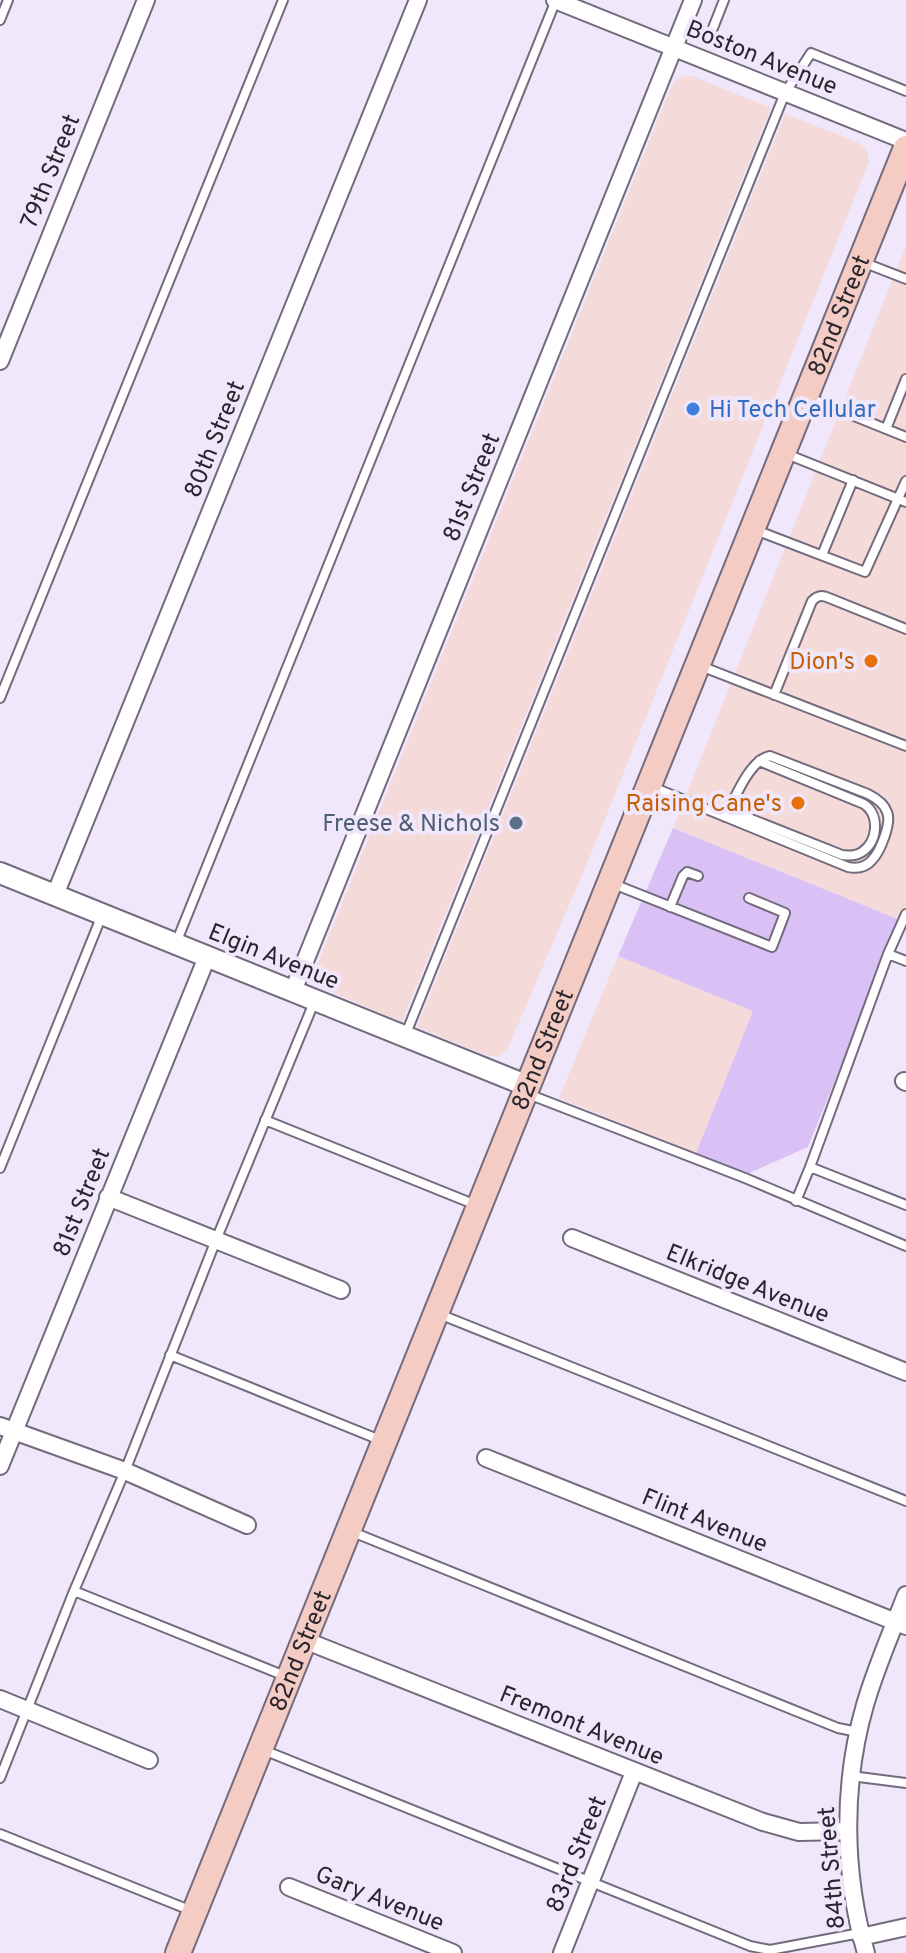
<svg xmlns="http://www.w3.org/2000/svg" width="906" height="1953" viewBox="0 0 906 1953" font-family="Overpass,sans-serif">
	<style>
		.commercial { fill: #f5dada }
		.green { fill: #d9c1f6 }
		.lines { fill: none; stroke-linecap: round; stroke-linejoin: round }
		.service-casing { stroke: #736b7d; stroke-width: 12 }
		.minor-casing { stroke: #736b7d; stroke-width: 20 }
		.tertiary-casing { stroke: #736b7d; stroke-width: 24 }
		.secondary-casing { stroke: #736b7d; stroke-width: 28 }
		.service { stroke: #fff; stroke-width: 8 }
		.minor { stroke: #fff; stroke-width: 16 }
		.tertiary { stroke: #fff; stroke-width: 20 }
		.secondary { stroke: #f4ccc4; stroke-width: 24 }
		.shop-dot { fill: #3f7fe0; stroke: #f0e7fb; stroke-width: 3 }
		.food-dot { fill: #e8710a; stroke: #f0e7fb; stroke-width: 3 }
		.service-dot { fill: #5c6f8a; stroke: #f0e7fb; stroke-width: 3 }
		.labels { text-anchor: middle; stroke-width: 8; stroke-linejoin: round; paint-order: stroke }
		.street-label { font-size: 24px; fill: #2a262e; stroke: #f0e7fb }
		.shop-label { font-size: 24px; fill: #366cbe; stroke: #f0e7fb; text-anchor: start }
		.food-label { font-size: 24px; fill: #c56008; stroke: #f0e7fb; text-anchor: end }
		.service-label { font-size: 24px; fill: #4e5e75; stroke: #f0e7fb; text-anchor: end }
	</style>
	<rect width="100%" height="100%" fill="#f0e7fb"/>
	<path class="commercial" d="M685,76H692L771,108L402,1022L322,988L316,979V968L671,87L677,79Z
		M785,114L859,143L867,151L869,162L867,167L591,854L508,1048L500,1056H488L417,1027Z
		M906,246V905L900,920L673,828Z
		M618,956L753,1011L696,1153L559,1098Z"/>
	<path class="green" d="M673,828L900,920L808,1147L747,1174L696,1153L753,1011L618,956Z"/>
	<g class="lines">
		<g class="service-casing">
			<path id="service" d="M0,20L8,0
				M713,28L724,0
				M865,263L906,279
				M807,397L906,437
				M886,429L906,379
				M784,453L906,502
				M753,529L865,572L906,481
				M822,555L853,480
				M698,665L906,746
				M774,695L812,601C818,595 822,595 829,598L906,629
				M0,698L283,0
				M650,786L848,867C857,869 865,868 872,860C880,852 892,823 887,812C884,803 876,798 868,794L770,756C749,760 735,799 725,817
				M726,817L741,815L842,855C849,856 856,856 862,852C878,841 880,815 864,804L759,761
				M611,883L772,947L785,913L749,898
				M670,907L683,876L687,872L698,876
				M176,943L556,0
				M888,954L906,961
				M405,1036L785,93L811,53L906,91
				M528,1094L745,1178L906,1246
				M265,1120L476,1205
				M810,1167L906,1205
				M0,1168L102,915
				M796,1201L810,1167L888,954L906,914
				M439,1314L906,1501
				M170,1355L380,1440
				M350,1531L838,1728L858,1732
				M74,1591L285,1676
				M261,1749L750,1946L770,1950L860,1933
				M851,1776L906,1783
				M0,1778L74,1591L125,1471L216,1240L315,1000
				M0,1834L192,1911"/>
		</g>
		<g class="minor-casing">
			<path id="minor" d="M555,0L906,141
				M0,361L146,0
				M55,895L418,0
				M293,991L693,0
				M904,1081L906,1082
				M108,1197L341,1290
				M572,1238L906,1372
				M0,1426L125,1471L247,1525
				M486,1458L906,1626
				M0,1466L207,957
				M304,1640L763,1822L799,1832L848,1831
				M0,1699L149,1760
				M289,1887L453,1953
				M861,1937L906,1927
				M562,1953L634,1772
				M866,1953C843,1873 842,1785 865,1705C876,1667 892,1631 906,1595"/>
		</g>
		<g class="tertiary-casing">
			<path id="tertiary" d="M0,873L528,1086"/>
		</g>
		<g class="secondary-casing">
			<g id="secondary">
				<path id="s1" d="M178,1953L906,148"/>
			</g>
		</g>
		<use href="#service" class="service"/>
		<use href="#minor" class="minor"/>
		<use href="#tertiary" class="tertiary"/>
		<use href="#secondary" class="secondary"/>
	</g>
	<circle class="shop-dot" cx="693" cy="409" r="8"/>
	<g class="food-dot">
		<circle cx="871" cy="661" r="8"/>
		<circle cx="798" cy="803" r="8"/>
	</g>
	<circle class="service-dot" cx="516" cy="823" r="8"/>
	<g class="labels">
		<g class="street-label">
			<text transform="translate(762 57) rotate(22)" y="8">Boston Avenue</text>
			<text transform="translate(50 171) rotate(-68)" y="8">79th Street</text>
			<text dy="8" stroke="none"><textPath href="#s1" startOffset="1766">82nd Street</textPath></text>
			<text transform="translate(214 439) rotate(-68)" y="8">80th Street</text>
			<text transform="translate(471 487) rotate(-68)" y="8">81st Street</text>
			<text transform="translate(274 956) rotate(22)" y="8">Elgin Avenue</text>
			<text dy="8" stroke="none"><textPath href="#s1" startOffset="974">82nd Street</textPath></text>
			<text transform="translate(81 1202) rotate(-68)" y="8">81st Street</text>
			<text transform="translate(748 1283) rotate(22)" y="8">Elkridge Avenue</text>
			<text transform="translate(705 1520) rotate(22)" y="8">Flint Avenue</text>
			<text dy="8" stroke="none"><textPath href="#s1" startOffset="326">82nd Street</textPath></text>
			<text transform="translate(582 1725) rotate(22)" y="8">Fremont Avenue</text>
			<text transform="translate(576 1854) rotate(-68)" y="8">83rd Street</text>
			<text transform="translate(831 1868) rotate(-95)" y="8">84th Street</text>
			<text transform="translate(380 1898) rotate(22)" y="8">Gary Avenue</text>
		</g>
		<g class="shop-label">
			<text x="709" y="417">Hi Tech Cellular</text>
		</g>
		<g class="food-label">
			<text x="855" y="669">Dion's</text>
			<text x="782" y="811">Raising Cane's</text>
		</g>
		<g class="service-label">
			<text x="500" y="831">Freese &amp; Nichols</text>
		</g>
	</g>
</svg>
